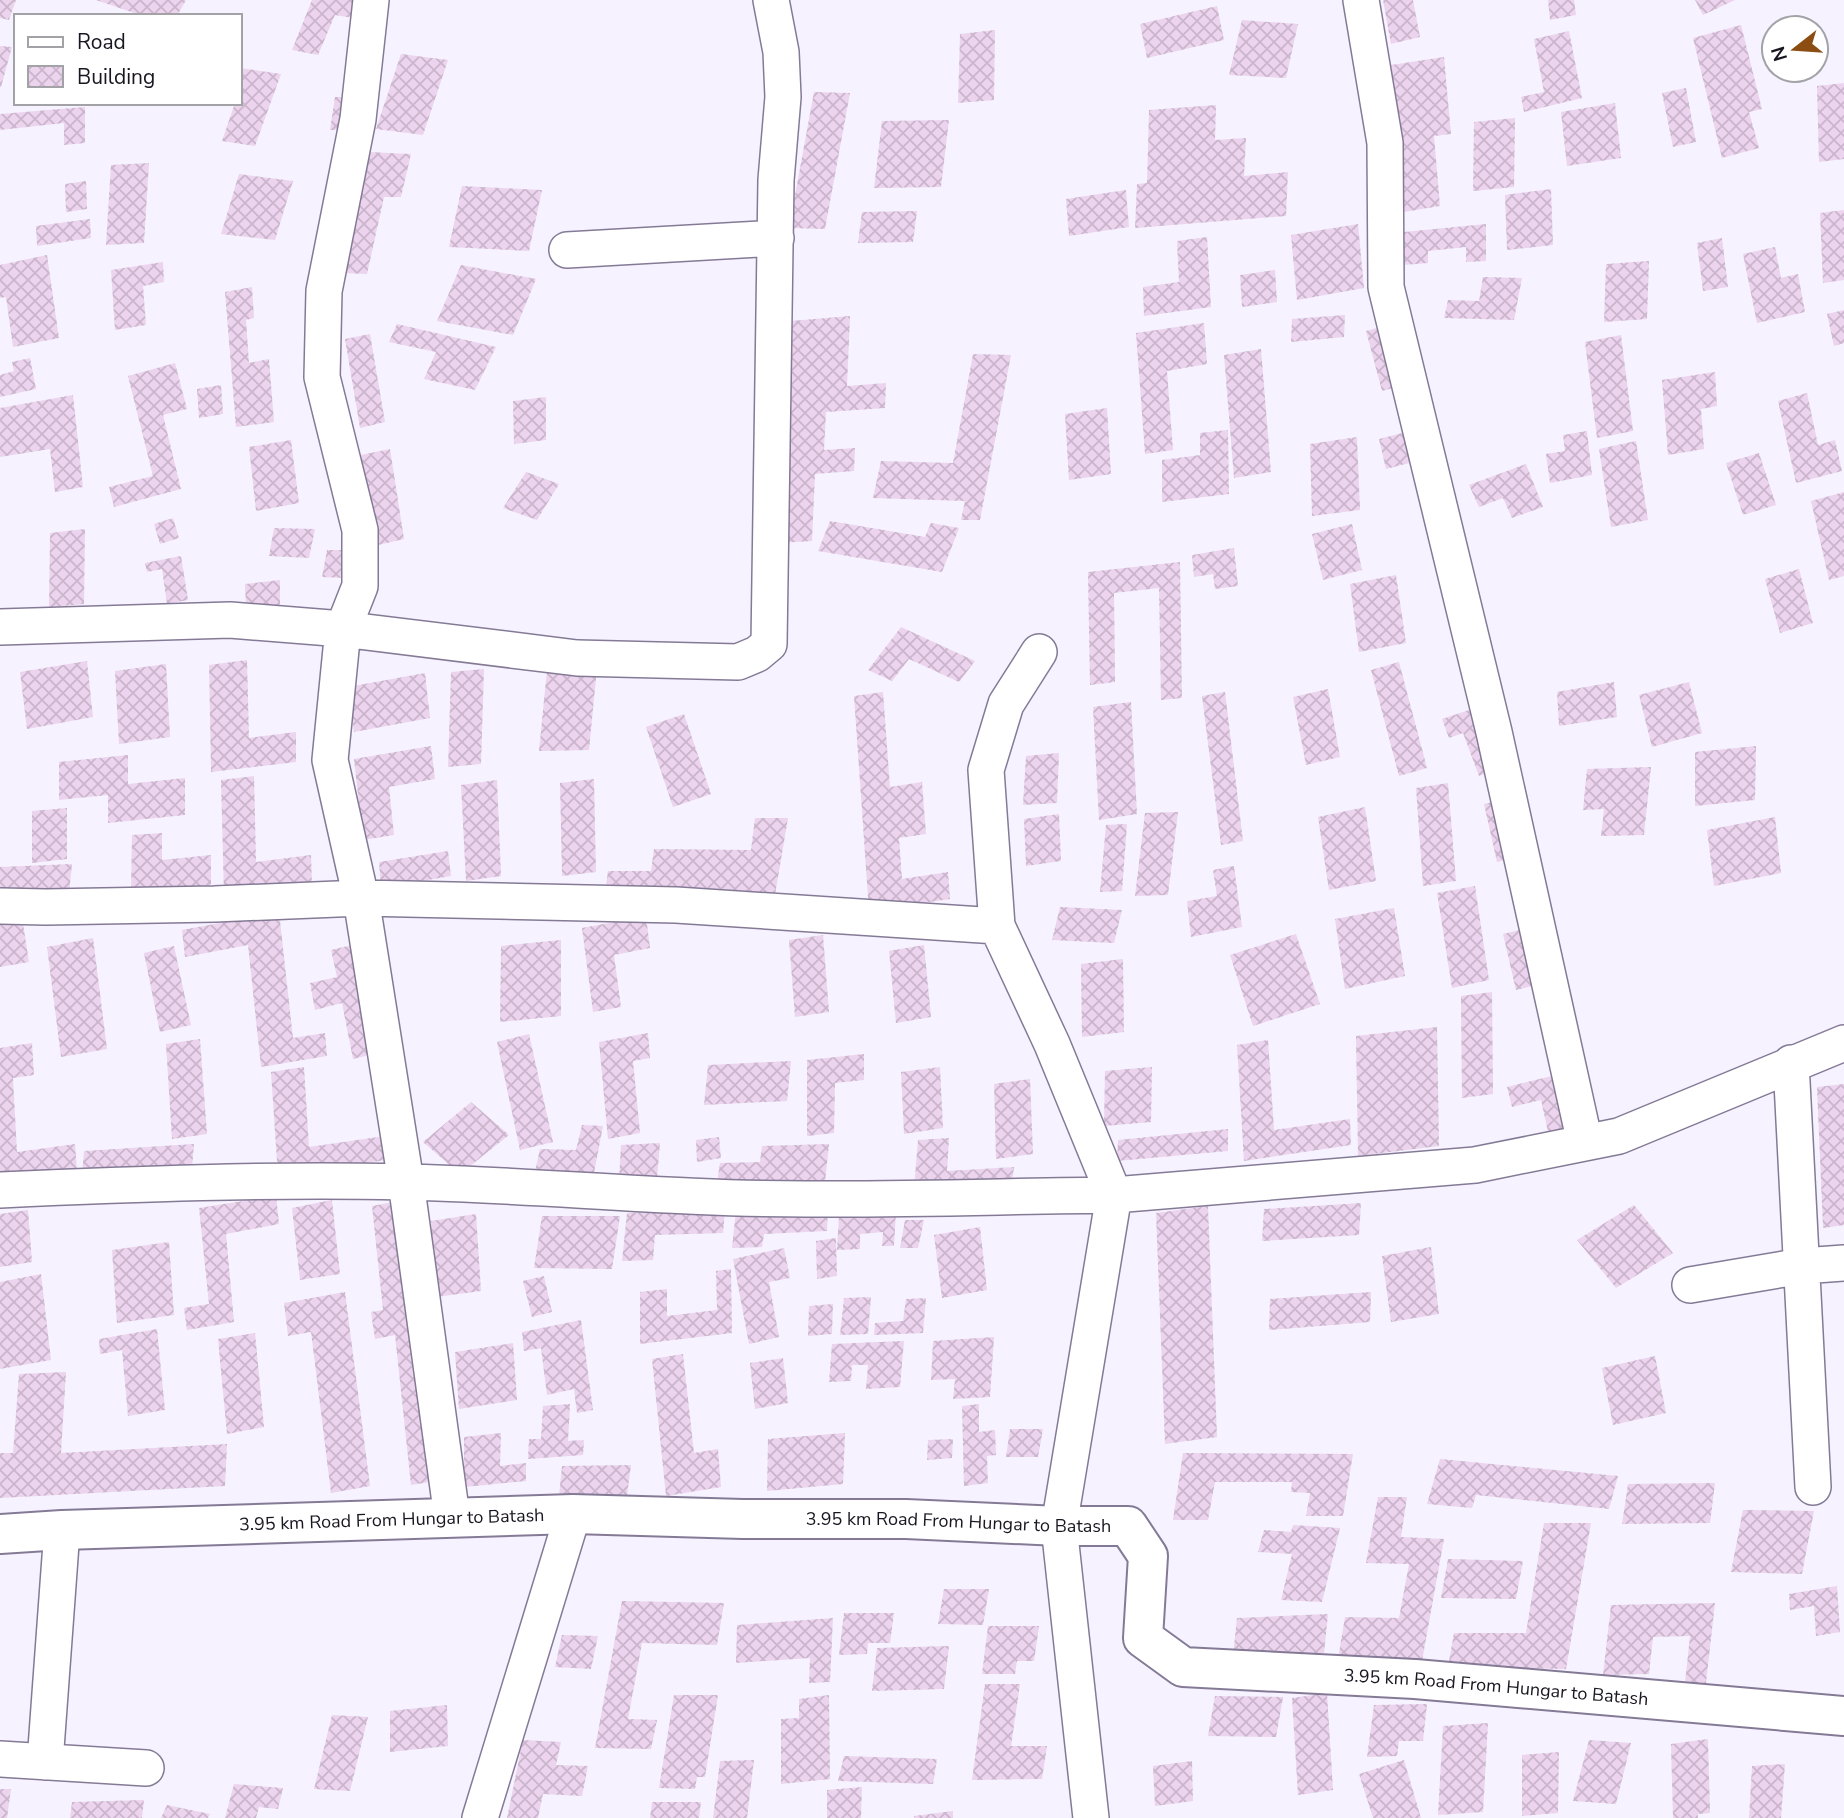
<svg xmlns="http://www.w3.org/2000/svg" width="1844" height="1818" viewBox="0 0 1844 1818" font-family="'Nunito Sans',sans-serif">
	<style>
		.building { fill: url(#building-cross-hatch) }
		.lines { fill: none; stroke-linecap: round; stroke-linejoin: round }
		.minor-casing { stroke: #847a96; stroke-width: 38 }
		.tertiary-casing { stroke: #847a96; stroke-width: 42 }
		.minor { stroke: #fff; stroke-width: 35 }
		.tertiary { stroke: #fff; stroke-width: 38 }
		.labels { text-anchor: middle; stroke-width: 7; stroke-linejoin: round; paint-order: stroke }
		.street-label { font-size: 18px; fill: #1a1621; stroke: #fff }
	</style>
	<defs>
		<pattern id="building-cross-hatch" width="8" height="8" patternUnits="userSpaceOnUse" patternTransform="scale(1.75)"><rect width="8" height="8" fill="#ecd4ee"/><path d="M0 0l8 8M0 8l8-8" fill="none" stroke="#cab5cc"/></pattern>
	</defs>
	<rect width="100%" height="100%" fill="#f6f2ff"/>
	<path class="building" d="M0,0H16L9,20L0,18Z
		M96,0H186L177,16H143Z
		M312,0H360L353,18L335,15L318,55L292,50Z
		M1383,0H1413L1420,37L1391,44Z
		M1548,0H1574L1576,15L1550,20Z
		M1695,0H1735L1703,15Z
		M1217,6L1224,40L1147,58L1140,24Z
		M1242,20L1298,24L1286,78L1229,75Z
		M1741,25L1762,109L1749,112L1759,148L1722,158L1693,38Z
		M995,30L994,100L958,103L960,34Z
		M1569,31L1582,98L1524,112L1521,97L1544,92L1534,39Z
		M0,46L12,47L1,87H0Z
		M401,54L448,60L423,135L376,129Z
		M1444,57L1451,134L1434,136L1440,206L1404,212L1391,65Z
		M240,68L281,74L255,146L222,141L235,103H240Z
		M1844,83V159L1819,162L1817,86Z
		M1686,88L1696,142L1673,147L1662,93Z
		M814,92L850,93L825,229L789,228Z
		M335,97H350L345,130H330Z
		M1615,103L1621,158L1567,166L1561,112Z
		M1216,105L1215,140L1246,138L1244,176L1288,172L1286,216L1135,228L1137,184L1147,183L1149,110Z
		M85,107V143L64,145V123L0,130V114Z
		M1515,118L1514,187L1473,191L1474,122Z
		M949,120L941,187L874,188L882,121Z
		M368,152L411,154L401,197H384L367,274L343,273Z
		M149,163L144,243L106,245L111,165Z
		M239,174L293,181L275,240L221,234Z
		M86,181L87,209L66,212L65,184Z
		M462,186L542,190L529,251L449,247Z
		M1551,189L1553,245L1507,250L1505,195Z
		M1126,190L1129,227L1069,236L1066,199Z
		M1844,210V280L1823,283L1820,213Z
		M917,211L913,242L858,243L862,212Z
		M90,219L91,238L37,246L36,226Z
		M1358,224L1364,288L1297,300L1291,235Z
		M1486,224V261L1466,262V247L1428,251V263L1404,265V232Z
		M1207,237L1211,307L1144,316L1143,287L1179,282L1177,241Z
		M1722,238L1728,287L1703,291L1697,243Z
		M1775,247L1781,278L1798,274L1805,312L1757,323L1743,254Z
		M47,255L59,338L13,347L6,297L0,298V265Z
		M1649,261L1647,319L1604,322L1606,264Z
		M163,262L164,282L143,286L146,325L115,330L111,270Z
		M461,265L536,279L513,335L437,321Z
		M1275,270L1277,302L1242,307L1240,275Z
		M1483,277L1522,278L1514,320L1444,318L1448,300L1479,301Z
		M252,287L254,318L246,320L249,363L269,359L274,422L236,427L225,292Z
		M1844,310V343L1834,346L1827,314Z
		M1345,315L1344,337L1291,342L1292,319Z
		M850,316L847,386L886,383L885,408L826,412L824,450L855,448L854,471L815,474L812,541L779,543L791,321Z
		M1204,323L1207,364L1167,371L1173,450L1145,454L1136,333Z
		M397,324L496,347L475,390L424,379L436,352L389,342Z
		M1384,326L1400,386L1382,391L1366,331Z
		M370,334L385,422L360,428L345,339Z
		M1621,335L1633,431L1597,438L1585,342Z
		M1261,349L1271,472L1234,478L1224,355Z
		M973,354L1011,355L980,520H961L965,501L873,498L881,461L953,463Z
		M30,358L36,389L0,397V375L14,371L12,362Z
		M175,363L187,409L163,415L181,489L114,507L109,487L153,476L128,376Z
		M1715,372L1717,406L1701,409L1704,449L1668,455L1662,380Z
		M221,385L223,414L199,418L197,389Z
		M1807,393L1818,445L1835,440L1842,471L1796,483L1778,401Z
		M73,395L83,487L55,492L50,449L0,457V408Z
		M546,397V440L514,444L513,401Z
		M1107,408L1111,474L1069,480L1065,414Z
		M1228,430L1229,494L1162,502V460L1200,455V433Z
		M1414,430L1421,460L1386,469L1379,439Z
		M1587,431L1592,475L1550,483L1546,454L1565,451L1563,435Z
		M1357,437L1360,510L1312,516L1310,444Z
		M291,440L299,503L256,511L249,447Z
		M1636,441L1648,520L1611,527L1599,449Z
		M390,449L404,539L374,546L361,455Z
		M1759,453L1776,505L1743,515L1726,463Z
		M1526,464L1543,507L1512,518L1503,498L1479,507L1469,485Z
		M526,472L559,484L537,520L503,508Z
		M1844,492V576L1829,580L1811,501Z
		M173,518L179,538L160,544L154,524Z
		M830,521L925,537L931,523L959,528L942,572L818,551Z
		M1352,524L1362,570L1323,580L1312,534Z
		M274,528L315,529L309,558L269,556Z
		M85,529L84,604L49,607L50,533Z
		M1234,548L1238,586L1215,589L1213,574L1194,577L1192,555Z
		M327,550H351L346,578L322,577Z
		M181,556L188,600L167,604L162,569L147,572L145,563Z
		M1180,562L1182,698L1161,700L1159,588L1114,593L1115,682L1090,685L1088,572Z
		M1799,569L1813,623L1780,633L1765,579Z
		M1396,575L1406,643L1359,652L1350,584Z
		M280,580V605L246,609L245,584Z
		M901,627L975,661L959,682L909,659L892,681L868,670Z
		M247,660L249,738L296,732V762L211,772L209,665Z
		M87,661L93,717L27,729L20,672Z
		M1399,662L1427,768L1399,776L1371,670Z
		M166,664L170,737L119,744L115,671Z
		M597,668L589,750L539,751L547,670Z
		M484,669L481,764L448,767L451,672Z
		M425,673L430,718L354,732L348,687Z
		M1614,682L1617,717L1559,726L1557,692Z
		M1689,682L1702,733L1652,747L1639,695Z
		M1328,689L1340,757L1306,765L1293,697Z
		M883,692L890,787L922,782L926,834L899,838L902,879L948,872L950,899L869,911L854,696Z
		M1225,692L1243,841L1221,845L1202,696Z
		M1131,702L1137,814L1099,820L1093,707Z
		M1478,707L1501,768L1479,776L1463,733L1449,738L1442,719Z
		M684,714L711,794L673,807L646,727Z
		M431,746L435,779L389,787L394,835L363,840L354,759Z
		M1756,746L1755,800L1695,806V752Z
		M1059,753L1057,803L1023,805L1026,756Z
		M128,755V784L185,778V815L108,823V795L59,800V762Z
		M1651,767L1644,835L1601,836L1604,809L1583,810L1587,769Z
		M254,776L256,862L311,855L312,885L224,896L221,780Z
		M594,779L596,872L562,876L560,783Z
		M497,780L501,876L466,881L461,785Z
		M1448,783L1456,881L1423,886L1416,788Z
		M1505,799L1518,857L1497,862L1484,804Z
		M1365,807L1376,881L1329,890L1318,817Z
		M67,808V859L32,863V811Z
		M1178,812L1168,895L1135,896L1145,813Z
		M1059,814L1061,861L1026,866L1024,819Z
		M1775,817L1781,873L1714,886L1707,830Z
		M755,818H788L775,895L605,894L608,871H651L654,849L751,850Z
		M1127,824L1122,891L1100,892L1106,825Z
		M162,833V860L211,855V885L131,893L132,835Z
		M448,851L451,876L381,888L379,862Z
		M72,864L69,893L0,895V867Z
		M1234,866L1242,927L1191,937L1187,901L1217,896L1213,870Z
		M1475,886L1489,980L1452,988L1437,893Z
		M1060,907L1122,910L1114,943L1052,940Z
		M1394,908L1405,976L1345,989L1335,919Z
		M279,912L293,1038L325,1033L327,1056L261,1067L248,945L185,957L182,930Z
		M646,916L650,948L614,955L621,1007L593,1012L582,928Z
		M22,917L29,962L0,967V921Z
		M1532,927L1545,983L1516,990L1503,934Z
		M1296,934L1320,1004L1253,1026L1230,955Z
		M823,935L829,1012L795,1017L789,940Z
		M93,938L107,1049L61,1057L47,947Z
		M561,940V1016L500,1022L501,946Z
		M356,944L377,1053L353,1059L342,1003L315,1010L310,983L337,977L331,950Z
		M924,945L931,1017L896,1023L889,951Z
		M174,946L191,1025L160,1032L144,953Z
		M1123,959L1124,1032L1082,1037L1081,964Z
		M1492,992L1493,1094L1462,1098L1461,996Z
		M1437,1027L1439,1146L1358,1156L1356,1036Z
		M648,1033L650,1058L633,1061L640,1133L608,1139L599,1042Z
		M529,1034L553,1142L520,1150L497,1042Z
		M200,1039L207,1134L172,1139L166,1044Z
		M1268,1040L1274,1130L1350,1119L1351,1145L1244,1161L1237,1045Z
		M32,1043L34,1075L13,1078L17,1152L75,1144L77,1172L0,1183V1048Z
		M864,1054V1080L835,1083L834,1133L807,1136V1060Z
		M791,1061L787,1101L704,1105L708,1065Z
		M304,1067L309,1147L385,1136L386,1160L278,1176L271,1072Z
		M940,1067L943,1128L904,1134L901,1072Z
		M1152,1067L1151,1122L1104,1126L1105,1071Z
		M1564,1073L1577,1134L1550,1141L1541,1100L1512,1107L1507,1087Z
		M1030,1079L1033,1154L996,1159L994,1084Z
		M1844,1084V1225L1823,1228L1817,1087Z
		M471,1102L509,1135L460,1174L423,1142Z
		M582,1125L603,1126L593,1178L534,1176L540,1149L576,1150Z
		M1228,1129V1151L1117,1161L1118,1140Z
		M719,1137L721,1158L697,1162L696,1140Z
		M949,1138L947,1171L1014,1167L1012,1183L914,1189L918,1140Z
		M660,1143L657,1178L619,1180L621,1145Z
		M194,1144L192,1168L82,1176L84,1151Z
		M829,1144L825,1182L717,1184L720,1163L760,1162L762,1146Z
		M276,1196L279,1224L226,1234L234,1322L187,1330L184,1308L209,1304L199,1208Z
		M332,1200L340,1274L300,1280L292,1208Z
		M398,1201L430,1482L411,1485L395,1335L375,1339L371,1312L383,1310L372,1206Z
		M1361,1203L1359,1235L1262,1241L1264,1209Z
		M1634,1205L1673,1253L1616,1288L1577,1240Z
		M1208,1206L1217,1437L1165,1444L1156,1213Z
		M828,1207L827,1231L764,1234L762,1247L732,1248L736,1211Z
		M28,1210L32,1262L0,1267V1214Z
		M725,1210L723,1233L655,1235L653,1260L622,1261L627,1213Z
		M896,1211L894,1246H882L883,1232L860,1234V1249L837,1250L839,1215Z
		M476,1214L481,1291L436,1297L431,1221Z
		M542,1216H620L612,1269L534,1268Z
		M905,1220H924L918,1248H900Z
		M980,1227L987,1290L942,1298L934,1235Z
		M836,1238L837,1276L817,1279L816,1241Z
		M169,1242L174,1315L117,1323L112,1250Z
		M1431,1247L1439,1314L1391,1322L1382,1256Z
		M784,1248L790,1278L769,1282L779,1337L749,1344L733,1259Z
		M731,1269L732,1333L640,1344V1292L667,1289V1316L717,1310L716,1271Z
		M41,1274L51,1360L0,1369V1282Z
		M544,1276L552,1312L532,1317L523,1281Z
		M345,1292L370,1486L331,1493L311,1332L288,1336L284,1303Z
		M1371,1292L1370,1322L1269,1330L1270,1299Z
		M871,1297L868,1334L840,1335L844,1298Z
		M926,1298L923,1333L874,1335L875,1323L903,1321L906,1299Z
		M833,1304L832,1334L808,1336L809,1306Z
		M581,1320L593,1410L577,1413L574,1389L547,1395L541,1348L524,1351L522,1332Z
		M157,1329L165,1410L128,1416L122,1350L100,1354L99,1339Z
		M255,1333L264,1427L227,1434L218,1339Z
		M994,1337L990,1397L953,1399L955,1379L931,1380L933,1341Z
		M904,1341L900,1387L866,1389L868,1365H852L851,1381L829,1382L832,1344Z
		M513,1343L517,1400L459,1409L455,1352Z
		M683,1354L694,1453L718,1449L721,1487L666,1496L652,1359Z
		M1655,1356L1666,1413L1613,1425L1602,1368Z
		M783,1358L788,1403L755,1409L750,1363Z
		M66,1372L61,1453L227,1444L225,1486L0,1498V1453H13L19,1374Z
		M570,1404L568,1441L584,1440L583,1455L528,1459L529,1439H541L543,1406Z
		M979,1404V1432L995,1430L996,1455L987,1456L988,1483L964,1486L962,1406Z
		M1010,1429H1043L1038,1457H1006Z
		M501,1433L500,1466L526,1463V1481L464,1487V1437Z
		M845,1433L843,1484L767,1491L768,1439Z
		M953,1439L952,1458L927,1460L928,1440Z
		M1183,1453L1353,1454L1343,1516H1306L1310,1493L1291,1492L1292,1482H1215L1208,1520H1173Z
		M1440,1459L1618,1476L1609,1509L1476,1495L1472,1508L1427,1504Z
		M631,1465L627,1495L559,1496L562,1466Z
		M1715,1483L1710,1523L1622,1524L1628,1484Z
		M1378,1497H1407L1401,1537L1444,1539L1422,1661L1338,1659L1345,1617L1399,1618L1409,1564L1366,1563Z
		M1743,1510L1814,1511L1802,1574L1731,1572Z
		M1544,1523H1591L1566,1669L1448,1667L1454,1633H1526Z
		M1293,1525L1340,1528L1322,1602L1281,1600L1292,1554L1258,1552L1264,1530L1291,1532Z
		M1448,1559L1523,1561L1516,1599L1441,1598Z
		M1837,1586L1840,1632L1816,1636L1814,1606L1790,1610L1789,1594Z
		M944,1589H989L983,1625L938,1624Z
		M622,1601L724,1603L717,1645L642,1643L628,1719L657,1720L651,1749L595,1748Z
		M1715,1603L1706,1683H1685L1690,1636L1653,1637L1649,1674L1603,1675L1611,1605Z
		M844,1613H894L890,1643H868L867,1654L839,1655Z
		M1328,1614L1324,1653L1233,1656L1237,1618Z
		M833,1618L830,1682L809,1683L810,1658L736,1663L737,1625Z
		M988,1626H1039L1034,1661H1017L1015,1674H982Z
		M562,1635L598,1636L591,1669L555,1667Z
		M949,1646L944,1689L872,1691L877,1648Z
		M985,1684H1020L1011,1746H1047L1042,1779L972,1780Z
		M1327,1693L1333,1790L1298,1795L1292,1698Z
		M674,1695H718L705,1777H697L695,1789L659,1788Z
		M829,1695L830,1779L781,1784V1719L799,1718V1699Z
		M1215,1696L1283,1697L1276,1737L1208,1736Z
		M1427,1704L1423,1741H1399L1397,1756L1367,1757L1374,1705Z
		M447,1705L448,1746L390,1752V1711Z
		M332,1715L368,1717L350,1791L314,1789Z
		M1488,1723L1483,1812L1438,1815L1443,1726Z
		M1708,1739L1710,1813L1698,1814V1818H1673L1671,1744Z
		M523,1740L561,1742L556,1765L588,1766L582,1796L543,1794L538,1818H507Z
		M1589,1740L1631,1743L1616,1804L1573,1801Z
		M1559,1752L1558,1813L1522,1816V1755Z
		M844,1756L937,1759L933,1784L838,1781Z
		M754,1760L747,1818H713L720,1761Z
		M1404,1760L1421,1818H1373L1359,1774Z
		M1192,1761L1193,1801L1155,1806L1153,1766Z
		M1785,1764L1781,1818H1749L1752,1766Z
		M234,1784L283,1788L278,1809L259,1807L256,1818H225Z
		M862,1787L861,1818H827V1790Z
		M0,1789H11L7,1818H0Z
		M144,1800L142,1818H70L72,1802Z
		M652,1802H701L699,1818H650Z
		M167,1805L210,1814L208,1818H161Z
		M953,1811V1818H914V1816Z"/>
	<g class="lines">
		<g class="minor-casing">
			<path id="minor" d="M371,0L358,119L324,291L322,377L360,530V586L343,629L330,760L361,898L406,1182L452,1517
				M1361,0L1385,143L1386,287L1494,732L1585,1143
				M567,250L776,238
				M0,627L230,620L343,629
				M358,631L577,658L738,662L757,654L769,644L776,180L783,97L781,52L771,0
				M0,906L46,907L215,904L361,898L676,905L997,926L1052,1044L1114,1195L1475,1165L1619,1136L1844,1043
				M997,926L986,770L1006,704L1039,652
				M1791,1063L1813,1487
				M0,1190C134,1184 269,1179 403,1182C538,1185 672,1199 806,1199C909,1200 1012,1196 1114,1195L1059,1526L1091,1818
				M1690,1285L1802,1266L1844,1263
				M0,1759L146,1768
				M45,1762L62,1530
				M480,1818L573,1514"/>
		</g>
		<g class="tertiary-casing">
			<g id="tertiary">
				<path id="s1" d="M0,1534L62,1530L573,1514L743,1519H906L1059,1526H1128L1148,1556L1143,1638L1183,1667L1415,1679L1844,1716"/>
			</g>
		</g>
		<use href="#minor" class="minor"/>
		<use href="#tertiary" class="tertiary"/>
	</g>
	<g class="labels">
		<g class="street-label">
			<text dy="6" stroke="none"><textPath href="#s1" startOffset="392">3.95 km Road From Hungar to Batash</textPath></text>
			<text dy="6" stroke="none"><textPath href="#s1" startOffset="959">3.95 km Road From Hungar to Batash</textPath></text>
			<text dy="6" stroke="none"><textPath href="#s1" startOffset="1610">3.95 km Road From Hungar to Batash</textPath></text>
		</g>
	</g>
	<rect x="14" y="14" width="228" height="91" fill="#ffffff" stroke="#a3a2a6" stroke-width="2"/>
	<rect x="28" y="37" width="35" height="10" fill="#ffffff" stroke="#a3a2a6" stroke-width="2"/>
	<text x="77" y="49" font-size="21" fill="#1a1621">Road</text>
	<rect x="28" y="66" width="35" height="21" fill="url(#building-cross-hatch)" stroke="#a3a2a6" stroke-width="2"/>
	<text x="77" y="84" font-size="21" fill="#1a1621">Building</text>
	<g transform="translate(1795 49) rotate(253)"><circle r="33" fill="#ffffff" stroke="#a3a2a6" stroke-width="2"/>
	<path d="M0-5L12 26L0 18L-12 26Z" fill="#8b4d12"/>
	<text y="-10" font-size="19" font-weight="bold" text-anchor="middle" fill="#1a1621">N</text>
	</g>
</svg>
